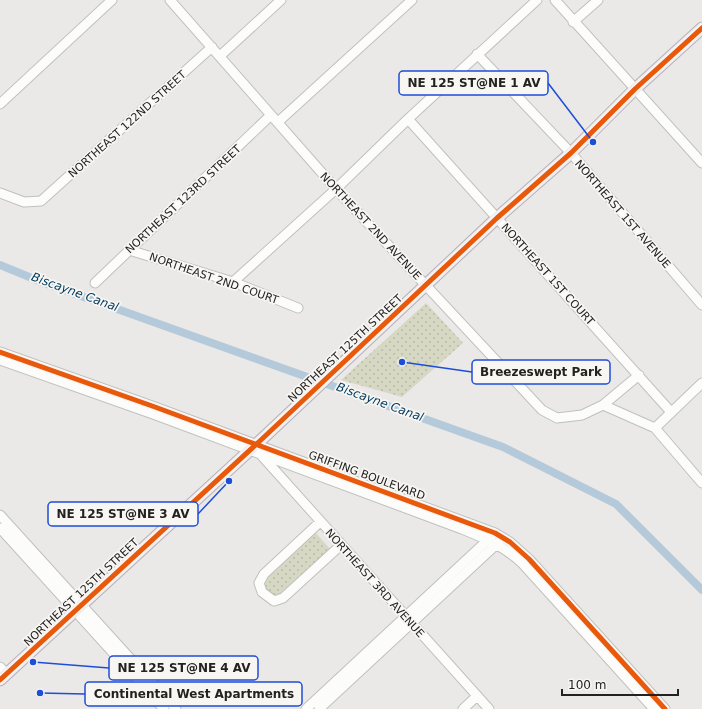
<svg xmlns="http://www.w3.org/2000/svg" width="702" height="709" viewBox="0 0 702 709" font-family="'DejaVu Sans',sans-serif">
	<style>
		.grass { fill: url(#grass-dots) }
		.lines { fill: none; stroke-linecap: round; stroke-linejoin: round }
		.canal { stroke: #b4cadb; stroke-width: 8 }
		.minor-casing { stroke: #c0c0be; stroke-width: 11 }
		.major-casing { stroke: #b5b0b8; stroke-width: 13 }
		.minor { stroke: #fcfcfb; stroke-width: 9 }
		.major { stroke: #efecf2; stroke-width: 11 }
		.cycleway-casing { stroke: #f8f6f3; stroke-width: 8 }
		.cycleway { stroke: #e8590c; stroke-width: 5 }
		.labels { text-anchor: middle; stroke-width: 3.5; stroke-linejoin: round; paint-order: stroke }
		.street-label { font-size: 11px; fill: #232221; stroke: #f8f6f3 }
		.water-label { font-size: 12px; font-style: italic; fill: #053d60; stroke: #f8f6f3 }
		.leader { fill: none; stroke: #1d4ed8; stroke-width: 1.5 }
		.callout-dot { fill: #1d4ed8; stroke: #f8f6f3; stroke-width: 1.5 }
		.callout { fill: #f8f6f3; stroke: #1d4ed8; stroke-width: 1.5 }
		.callout-label { font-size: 12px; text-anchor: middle; font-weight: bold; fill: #232221 }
	</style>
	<defs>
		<pattern id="grass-dots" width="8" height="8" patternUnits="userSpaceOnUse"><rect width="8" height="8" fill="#d7d8c4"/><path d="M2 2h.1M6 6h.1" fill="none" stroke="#b8b9a8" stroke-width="1.8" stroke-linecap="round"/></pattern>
	</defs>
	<rect width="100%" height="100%" fill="#eae9e7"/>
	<path class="grass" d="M426,303L463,343L402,397L341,380Z
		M315,532L331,550L278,597L268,595L262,582L263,579Z"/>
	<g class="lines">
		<path class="canal" d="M0,265L39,281L503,447L616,504L702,590"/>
		<g class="minor-casing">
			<path id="minor" d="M170,0L336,189L542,410L557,418L582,415L603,405L655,428L702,483
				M555,0L702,163
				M573,22L598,0
				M477,54L571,153L702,305
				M220,56L281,0
				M0,104L112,0
				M408,119L671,412
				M278,122L412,0
				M0,193L24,202L41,201L212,47
				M129,250L233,282L298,308
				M233,282L336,189L408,119L537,0
				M95,283L271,115
				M0,352L155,407L495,533L510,542L529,559L665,709
				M0,360L153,414L462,529C484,538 504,546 522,563L654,709
				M603,405L639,375
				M655,428L702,383
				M262,456L489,709
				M0,515L176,709
				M320,522L264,574L259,583L262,592L274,601L283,598L341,545
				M0,528L164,709
				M0,667L7,674
				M306,709L491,537
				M319,709L500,541
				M463,709L477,696"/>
		</g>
		<g class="major-casing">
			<path id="major" d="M0,680L262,439L497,218L571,153L635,89L702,28"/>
		</g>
		<use href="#minor" class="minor"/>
		<use href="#major" class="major"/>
		<g class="cycleway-casing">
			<path id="cycleway" d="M0,352L155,407L495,533L510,542L529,559L665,709
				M0,680L262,439L497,218L571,153L635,89L702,28"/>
		</g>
		<use href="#cycleway" class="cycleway"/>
	</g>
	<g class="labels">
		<g class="street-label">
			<text transform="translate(127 124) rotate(-42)" y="4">NORTHEAST 122ND STREET</text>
			<text transform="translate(183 199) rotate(-43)" y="4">NORTHEAST 123RD STREET</text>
			<text transform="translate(623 214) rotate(49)" y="4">NORTHEAST 1ST AVENUE</text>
			<text transform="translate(371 226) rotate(47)" y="4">NORTHEAST 2ND AVENUE</text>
			<text transform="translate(548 274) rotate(48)" y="4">NORTHEAST 1ST COURT</text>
			<text transform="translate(214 278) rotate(19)" y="4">NORTHEAST 2ND COURT</text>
			<text transform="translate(345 348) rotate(-43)" y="4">NORTHEAST 125TH STREET</text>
			<text transform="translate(367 475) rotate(20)" y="4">GRIFFING BOULEVARD</text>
			<text transform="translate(375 583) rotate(48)" y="4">NORTHEAST 3RD AVENUE</text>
			<text transform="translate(81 592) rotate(-43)" y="4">NORTHEAST 125TH STREET</text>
		</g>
		<g class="water-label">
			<text transform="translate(75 292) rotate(20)" y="4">Biscayne Canal</text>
			<text transform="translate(380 402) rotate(20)" y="4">Biscayne Canal</text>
		</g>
	</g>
	<path class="leader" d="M593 142L548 83M402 362L472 372M229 481L198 514M33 662L109 668M40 693L85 694"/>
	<g class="callout-dot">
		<circle cx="593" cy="142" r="4"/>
		<circle cx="402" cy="362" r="4"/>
		<circle cx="229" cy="481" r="4"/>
		<circle cx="33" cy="662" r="4"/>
		<circle cx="40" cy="693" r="4"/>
	</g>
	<g class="callout">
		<rect x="399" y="71" width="149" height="24" rx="4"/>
		<rect x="472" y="360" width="138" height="24" rx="4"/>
		<rect x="48" y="502" width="150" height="24" rx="4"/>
		<rect x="109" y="656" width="149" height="24" rx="4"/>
		<rect x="85" y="682" width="217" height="24" rx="4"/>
	</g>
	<g class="callout-label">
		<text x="474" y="87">NE 125 ST@NE 1 AV</text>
		<text x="541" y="376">Breezeswept Park</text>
		<text x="123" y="518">NE 125 ST@NE 3 AV</text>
		<text x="184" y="672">NE 125 ST@NE 4 AV</text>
		<text x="194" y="698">Continental West Apartments</text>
	</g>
	<path d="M562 689v6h116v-6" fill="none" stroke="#232221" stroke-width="2"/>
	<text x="568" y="689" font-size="12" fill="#232221" stroke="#f8f6f3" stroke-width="3" paint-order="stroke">100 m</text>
</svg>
